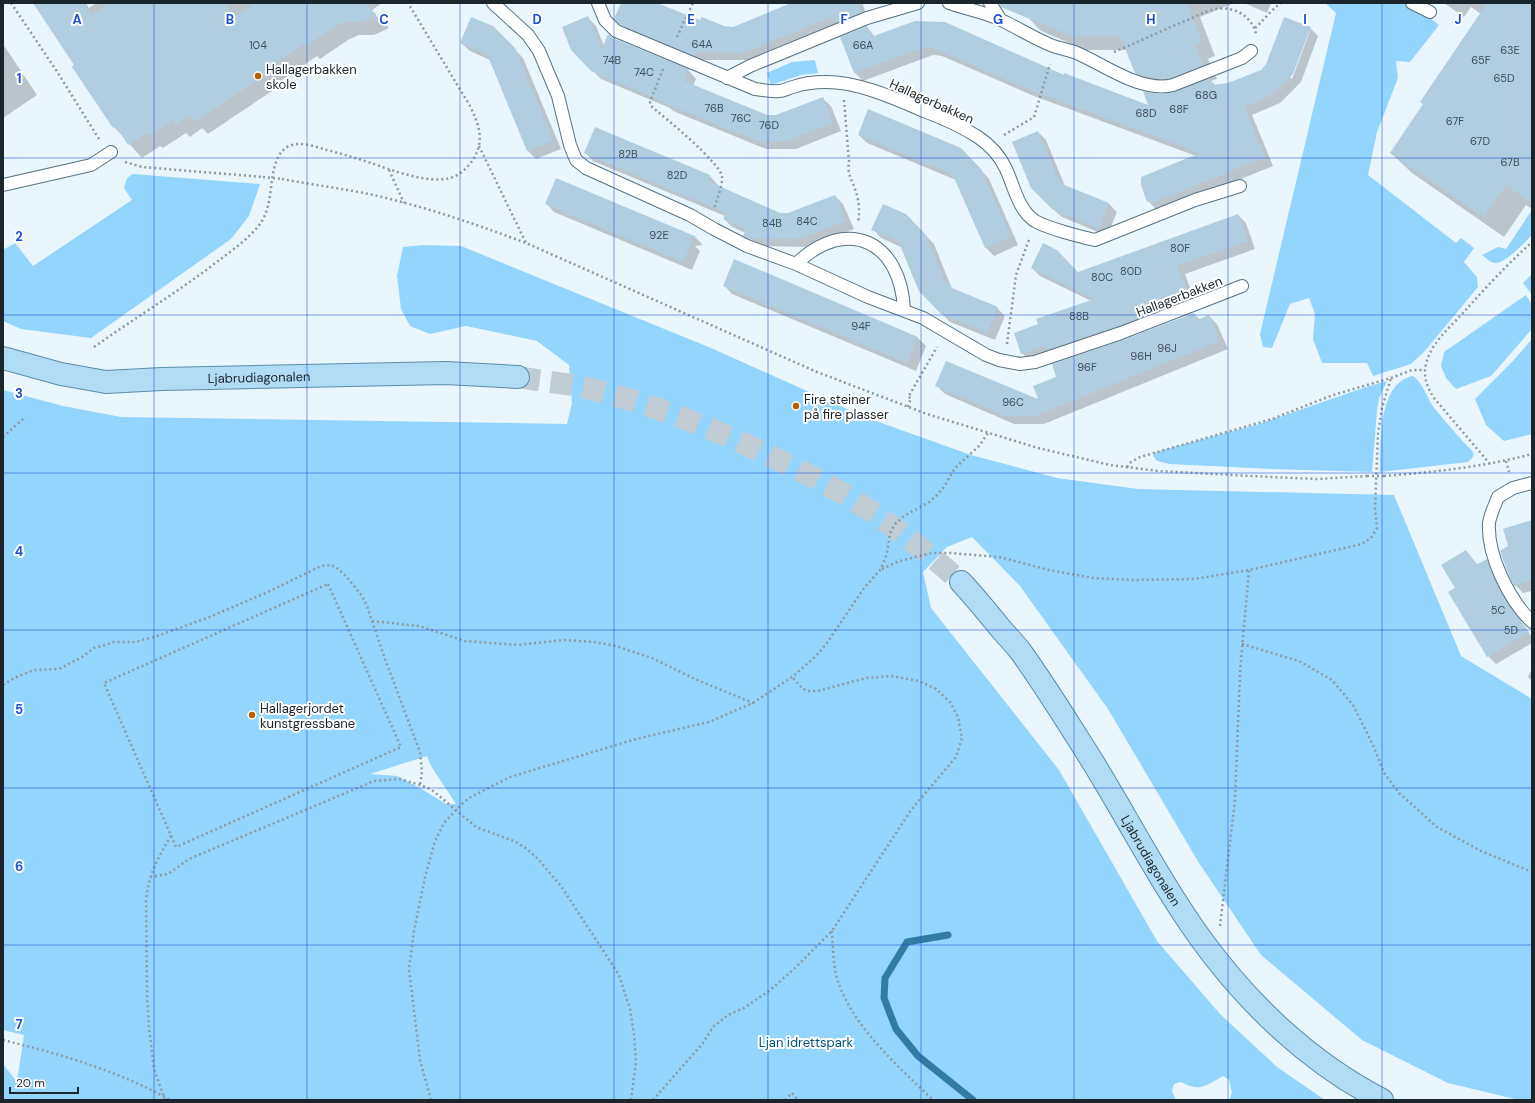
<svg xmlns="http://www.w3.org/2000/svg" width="1535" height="1103" viewBox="0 0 1535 1103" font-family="'DM Sans',sans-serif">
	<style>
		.green { fill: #93d5fc; fill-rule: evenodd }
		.shadow { fill: #0003; fill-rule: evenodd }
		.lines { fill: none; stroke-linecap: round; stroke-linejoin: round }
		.stream { stroke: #327ca3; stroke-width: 7 }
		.building { fill: #b0cee0 }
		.primary-tunnel { stroke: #c0ccd3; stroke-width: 22; stroke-dasharray: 22 11; stroke-linecap: butt }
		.lane-casing { stroke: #577283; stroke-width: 14 }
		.primary-casing { stroke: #598dab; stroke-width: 24 }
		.path { stroke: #8d99a0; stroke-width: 2.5; stroke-dasharray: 2 3; stroke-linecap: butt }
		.lane { stroke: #fff; stroke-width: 12 }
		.primary { stroke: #b0dcf5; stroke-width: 22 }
		.path-bridge { stroke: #8d99a0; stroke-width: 2.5; stroke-dasharray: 2 3; stroke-linecap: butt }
		.grid { fill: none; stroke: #1d4ed8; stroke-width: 1; stroke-opacity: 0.55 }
		.poi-dot { fill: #ba5f00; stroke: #fff; stroke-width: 1.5 }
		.labels { text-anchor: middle; stroke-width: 4; stroke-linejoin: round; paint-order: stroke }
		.number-label { font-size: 11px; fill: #404f59 }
		.poi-label { font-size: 13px; fill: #1a252c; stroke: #fff; text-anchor: start }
		.street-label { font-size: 13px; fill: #1a252c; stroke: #fff }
		.park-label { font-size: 13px; fill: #005376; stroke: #fff }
		.grid-label { font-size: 13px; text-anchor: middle; font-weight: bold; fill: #1d4ed8; stroke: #fff; stroke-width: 4; stroke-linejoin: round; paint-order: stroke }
	</style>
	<rect width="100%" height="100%" fill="#eaf6fd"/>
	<path class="green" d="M1325,3H1411L1439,25L1410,62L1396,61L1398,78L1377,132L1368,175L1456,243L1461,238L1474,248L1464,262L1477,277L1478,287L1424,352L1411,364L1373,376L1367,363H1322L1313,339L1315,314L1309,298L1290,304L1272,348L1263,347L1260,334L1336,13Z
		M815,60L818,73L801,75L771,85L767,73L792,62Z
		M133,174L260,184L249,216L231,239L91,338L21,329L3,321V250L15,243L33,266L132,200L124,188L127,178Z
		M1532,210V235C1525,242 1505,264 1495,263C1491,263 1486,258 1482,255L1498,247L1506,249Z
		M424,245L461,246L711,348L865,417L971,455L1057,478L1138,489L1394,495L1461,656L1532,699V1100H1519L1448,1083L1362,1040L1261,955L1199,863L1108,709L1020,586L972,537L947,547L923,572L931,608L1059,770L1157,941L1220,1014L1277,1067L1325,1100H1229L1232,1093L1229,1080L1223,1076C1206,1086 1199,1092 1181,1082L1174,1084L1172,1091L1176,1100H3V1064L17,1082L24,1035L3,1030V390L63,406L121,417L567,424L572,403L569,365L537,341L466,326L430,334L410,326L401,309L397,276L403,247ZM427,756L431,766L456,804H446L420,788L397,776L370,774Z
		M1532,274V295L1523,283Z
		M1526,295L1532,305V329L1491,376L1456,389L1446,378L1441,366L1444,352Z
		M1532,339V434L1504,441L1486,425L1475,399L1512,362Z
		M1413,376C1423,383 1427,398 1434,408C1445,421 1456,434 1468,447C1475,452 1476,456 1468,462L1380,472C1381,444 1377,383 1413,376Z
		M1387,381L1379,398L1377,411L1372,472L1271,469L1170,464L1157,461L1153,456L1156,452L1163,450L1259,424L1366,387Z"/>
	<path class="shadow" d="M34,3H86L89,8L96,3H382L371,11L389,28L374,35H359L348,40L320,59L317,56L276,84L278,87L208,134L202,128L190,137L186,133L163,148L160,146L142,158L114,127L73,67L76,65Z
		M622,3H655L700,22L724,27L733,28L794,3H862L869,20L752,60H704L703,63L630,33L616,18Z
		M1014,3H1234L1200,17L1215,56L1208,59L1217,79L1211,81L1215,85L1228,84L1261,71L1310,28L1318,36L1301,82L1280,103L1252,115L1273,166L1163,210H1157L1148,201L1196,156L1034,96L942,56L933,55L863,81L855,73L841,38L867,27L875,37L915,22L1150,106L1161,95L1176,92L1165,91L1150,87L1136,73L1127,50H1086L1041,31ZM1308,31H1310L1292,79L1290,78Z
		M1244,3H1271L1267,13Z
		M1444,3H1532V209L1526,205L1504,237L1412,173L1391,153L1424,105L1481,14L1471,7L1464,17Z
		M587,17L596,26L604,46L613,39L688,70L696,79L693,86L766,116H776L822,98L831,106L841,131L796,149H766L673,111L670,108L601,79L572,50Z
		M493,27L523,58L561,149L536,159L528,151L490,60L470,51L461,43Z
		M3,44L37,95L3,118Z
		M1038,132L1046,140L1065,186L1109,204L1117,212L1107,236L1062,217L1053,209Z
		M859,135L967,155L989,179L1018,245L994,256L986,248L956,180L867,143Z
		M585,152L710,176L718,185L717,187L780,214H789L835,196L843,204L854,229L808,247L758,246L753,244L744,235L746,233L732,227L724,219L725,216L593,161Z
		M557,179L696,238L703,245L695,246L700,251L692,270L554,212L546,203Z
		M905,215L934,244L952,289L997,308L1005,316L995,340L950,322L919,291L901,247L881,238L873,229Z
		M1238,215L1246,223L1255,249L1185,274L1197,307L1030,361L1022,353L1039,325L1091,301L1040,276L1032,268L1078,273Z
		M734,261L918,338L926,346L916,371L732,294L724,285Z
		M1194,314L1200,320L1209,316L1217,324L1228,349L1044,424H1014L945,394L937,386L1040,401L1057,377Z
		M1532,521V591L1523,593L1515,585L1509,546Z
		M1466,551L1478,565L1487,560L1495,568L1509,603L1532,637V643L1496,664L1488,656L1456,588Z
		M1532,668V681L1528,677Z"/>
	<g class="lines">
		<path class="stream" d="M948,935L907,942L885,978L884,998L896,1029L918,1056L973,1100"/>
	</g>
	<path class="building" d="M33,3H83L91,16L110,3H225L234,17L256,3H364L377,15L361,22H345L335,27L306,46L304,44L264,71L266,74L194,122L190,115L176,124L173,120L149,136L147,133L128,145L116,126L113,128L72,67L74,65Z
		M621,3H657L700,20L702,17L724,26L733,27L791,3H865V4L859,6L862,12L835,23L832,17L743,53L696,52L694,56L620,25L614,19Z
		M999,3H1187L1202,42L1195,45L1204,65L1171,78L1161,79L1139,75L1135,73L1120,36H1072L1001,7Z
		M1487,3H1532V204L1506,185L1484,217L1390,153L1423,104L1420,102Z
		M588,16L602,49L608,34L613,38L689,69L684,81L767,115H776L823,97L833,123L787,141H757L664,103V102L591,71L571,50L562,27Z
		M471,17L493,26L515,48L553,141L527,151L489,59L483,53L460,43Z
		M1284,17L1311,27L1293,74L1272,95L1244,107L1265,157L1155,202H1147L1141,185V177L1200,153L1025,88L933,48L925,47L854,73L840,37L867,26L871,37L915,21L945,22L1064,75V73L1148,105L1143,91L1161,94L1174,92L1210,79L1213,85L1228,83L1261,70L1266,64Z
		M868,109L961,148L981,169L1011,237L985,248L955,180L949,173L858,135Z
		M595,127L710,175L708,181L780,213H788L835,195L846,221L799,239H749L743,236L746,229L723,219L726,213L584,153Z
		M1038,131L1057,177L1062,184L1109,203L1099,229L1052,209L1031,188L1012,142Z
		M556,178L697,237L684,238L692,242L683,262L545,204Z
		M883,204L906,214L926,235L944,280L952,288L998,307L987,333L941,314L919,291L900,245L894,239L871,230Z
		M1238,214L1248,241L1177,266L1189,299L1118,326L1047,350L1045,345L1021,354L1014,333L1038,324L1036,319L1094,299L1031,268L1043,243L1057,250L1078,272Z
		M734,259L918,337L908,362L907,363L723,286Z
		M1194,313L1197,320L1209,315L1220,341L1035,416H1005L935,386L946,361L1038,399L1033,386L1056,377L1052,364L1123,340Z
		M1532,520V580L1514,586L1508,573L1500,551L1508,546L1503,529Z
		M1466,550L1476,565L1487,559L1501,593L1528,633L1487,657L1448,592L1455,588L1441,565Z"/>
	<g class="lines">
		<path class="primary-tunnel" d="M518,377C541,381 565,383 587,388C657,405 725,433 788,465C813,477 837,489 860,504C896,527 929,554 961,582"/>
		<g class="lane-casing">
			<path id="lane" d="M493,3L528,35L539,51L558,96L570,145L576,160L586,168L690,215L714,229L747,246L796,264L868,297L923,318L986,355L999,360L1020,364L1035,362L1121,333L1242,286
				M598,3L605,20L616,31L755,89C763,90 771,92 779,91C784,91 788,88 793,87C804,83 815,82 826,82C859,82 894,98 924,111C943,118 961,126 978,137C990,145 1000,156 1006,169C1014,186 1018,210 1035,221C1047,228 1081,237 1095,240L1195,200L1240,186
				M949,3C965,9 985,12 1001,20C1018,28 1035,39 1053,46C1062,49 1071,50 1079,54C1106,66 1142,93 1173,85L1242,58L1251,51
				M990,3L1000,19
				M1412,3L1430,12
				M727,78L750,66L867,18L918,3
				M3,185L91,165L111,152
				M796,264C847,215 901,241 904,310
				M1532,483L1513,488L1498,497C1495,505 1490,515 1489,523C1487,555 1509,600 1532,622"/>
		</g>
		<g class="primary-casing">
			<g id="primary">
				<path id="s1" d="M3,358L61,374L106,382L162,379L446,373L518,377"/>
				<path id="s2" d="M961,582C975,597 988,613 1001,629C1007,636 1015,644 1021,652C1044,684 1065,718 1086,751C1125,813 1158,879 1201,939C1248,1004 1310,1063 1382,1100"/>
			</g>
		</g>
		<path class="path" d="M11,3L58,73L99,139
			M1255,28C1264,20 1271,10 1281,3
			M677,37L693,3
			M1114,52C1138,42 1161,31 1185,21C1195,17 1205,11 1216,9C1234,6 1252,16 1256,34
			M663,69L650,102L651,106C663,116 722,164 722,177C723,184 716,202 714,209
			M844,100L849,161C847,176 852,179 856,192C859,200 860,214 858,223
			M1004,135L1034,117L1050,64
			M479,146L526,243
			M125,162L142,167L263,177
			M389,170L404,203
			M282,179C314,185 347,189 378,196C429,208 478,225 526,243L817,372L927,414L1038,448L1110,465L1158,471L1270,477L1317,479L1367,476
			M1007,344L1016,275L1030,237
			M94,347C135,318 178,292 218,261C230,252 244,242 255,230C263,222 267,212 269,201C273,183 271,151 292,145C303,142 317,147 327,150C342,154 356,158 371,163C391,170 428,184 450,178C459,176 467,168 473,160C485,140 479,125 470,106L408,3
			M908,407L911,398L908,397L910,394L937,347
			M3,437L23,419
			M1506,461L1509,472
			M1490,464L1434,398C1427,387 1423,377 1426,364C1431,343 1450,327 1464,312C1485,288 1508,264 1532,242
			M1127,467L1131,462L1140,457L1272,419L1333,395L1391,378L1412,370H1425
			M1384,476C1434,472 1483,467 1532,454
			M882,569L897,562L915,557L932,553H950L999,557L1049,570L1093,578L1132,580L1194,579L1249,570L1362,544L1371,538L1377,528L1375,508L1378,434L1382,408L1391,378
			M328,584L401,747L176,847L104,683Z
			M372,621L419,626L465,641L518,645L564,640L594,642L616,646L652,658L695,679L753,703
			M1242,644L1299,661L1332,680L1353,705L1373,745L1384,773L1399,793L1437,827L1481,851L1532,872
			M3,685L14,678L34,670L59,669L82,657L94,648L105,645L114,642H135L154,637L207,618L268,592L321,566L331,565L337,568L346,576L362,596L367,606L385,659L420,752L422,772L420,785
			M150,877L168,874L189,859L374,781L400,779L420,785L432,790L476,827L516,842L527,849L538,859L561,886L619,975L630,1009L634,1034L636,1062L631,1100
			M1220,926L1235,800L1240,672L1249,570
			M832,931C833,945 833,961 836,974C848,1023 898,1066 933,1100
			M3,1040C60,1054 119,1071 170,1100
			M165,1100L154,1069L149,1028L147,994L146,901C148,876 158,857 171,836
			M431,1100L420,1060L409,969L414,931L425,877L435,841L444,823L463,803L469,798L510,777L636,739L709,722L753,703L792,677L815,657L827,643L864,588L881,569L887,553L890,533L895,524L904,516L929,502L937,495L944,487L955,468L979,446L988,433
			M653,1100L703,1043L713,1027L728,1015L744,1008L769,991L794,969L832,931L911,810L956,757L962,738L958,717L950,702L936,689L919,681L891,676L866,678L818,691H807L802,688L792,677
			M785,1100L792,1093L798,1100"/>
		<use href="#lane" class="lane"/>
		<use href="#primary" class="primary"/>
		<path class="path-bridge" d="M263,177L282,179
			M1367,476H1384"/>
	</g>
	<path class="grid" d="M154,3V1100M307,3V1100M460,3V1100M614,3V1100M768,3V1100M921,3V1100M1074,3V1100M1228,3V1100M1382,3V1100M3,158H1532M3,315H1532M3,473H1532M3,630H1532M3,788H1532M3,945H1532"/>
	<g class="poi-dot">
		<circle cx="258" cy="76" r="4"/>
		<circle cx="796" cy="406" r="4"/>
		<circle cx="252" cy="715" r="4"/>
	</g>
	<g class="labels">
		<g class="number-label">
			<text x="702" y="48">64A</text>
			<text x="258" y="49">104</text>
			<text x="863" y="49">66A</text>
			<text x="1510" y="54">63E</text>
			<text x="612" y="64">74B</text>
			<text x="1481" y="64">65F</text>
			<text x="644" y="76">74C</text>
			<text x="1504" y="82">65D</text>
			<text x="1206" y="99">68G</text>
			<text x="714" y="112">76B</text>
			<text x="1179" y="113">68F</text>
			<text x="1146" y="117">68D</text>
			<text x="741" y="122">76C</text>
			<text x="1455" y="125">67F</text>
			<text x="769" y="129">76D</text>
			<text x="1480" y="145">67D</text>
			<text x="628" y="158">82B</text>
			<text x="1510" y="166">67B</text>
			<text x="677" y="179">82D</text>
			<text x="807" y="225">84C</text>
			<text x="772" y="227">84B</text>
			<text x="659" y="239">92E</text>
			<text x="1180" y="252">80F</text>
			<text x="1131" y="275">80D</text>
			<text x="1102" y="281">80C</text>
			<text x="1079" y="320">88B</text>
			<text x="861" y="330">94F</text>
			<text x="1167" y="352">96J</text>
			<text x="1141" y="360">96H</text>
			<text x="1087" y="371">96F</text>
			<text x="1013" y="406">96C</text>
			<text x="1498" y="614">5C</text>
			<text x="1511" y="634">5D</text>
		</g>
		<g class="poi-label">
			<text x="266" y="74">Hallagerbakken<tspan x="266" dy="15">skole</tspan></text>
			<text x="804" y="404">Fire steiner<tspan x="804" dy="15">på fire plasser</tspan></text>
			<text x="260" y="713">Hallagerjordet<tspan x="260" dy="15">kunstgressbane</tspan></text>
		</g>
		<g class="street-label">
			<text transform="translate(932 101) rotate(24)" y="5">Hallagerbakken</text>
			<text transform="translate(1179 296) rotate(-21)" y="5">Hallagerbakken</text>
			<text dy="5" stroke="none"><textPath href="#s1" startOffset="259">Ljabrudiagonalen</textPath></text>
			<text dy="5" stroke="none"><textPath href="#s2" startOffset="338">Ljabrudiagonalen</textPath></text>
		</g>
		<g class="park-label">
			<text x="806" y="1047">Ljan idrettspark</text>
		</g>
	</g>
	<g class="grid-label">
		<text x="77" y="24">A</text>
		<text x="230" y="24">B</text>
		<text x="384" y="24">C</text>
		<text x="537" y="24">D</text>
		<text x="691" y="24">E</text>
		<text x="844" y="24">F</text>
		<text x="998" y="24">G</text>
		<text x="1151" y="24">H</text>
		<text x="1305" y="24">I</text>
		<text x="1458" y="24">J</text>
		<text x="19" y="83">1</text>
		<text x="19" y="241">2</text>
		<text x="19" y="398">3</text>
		<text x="19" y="556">4</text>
		<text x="19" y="714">5</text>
		<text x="19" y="871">6</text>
		<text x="19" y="1029">7</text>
	</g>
	<rect width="1535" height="1103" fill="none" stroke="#1a252c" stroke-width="8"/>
	<path d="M10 1087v6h68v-6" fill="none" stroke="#1a252c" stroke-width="2"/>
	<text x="16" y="1087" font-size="12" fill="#1a252c" stroke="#ffffff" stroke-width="3" paint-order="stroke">20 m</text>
</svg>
